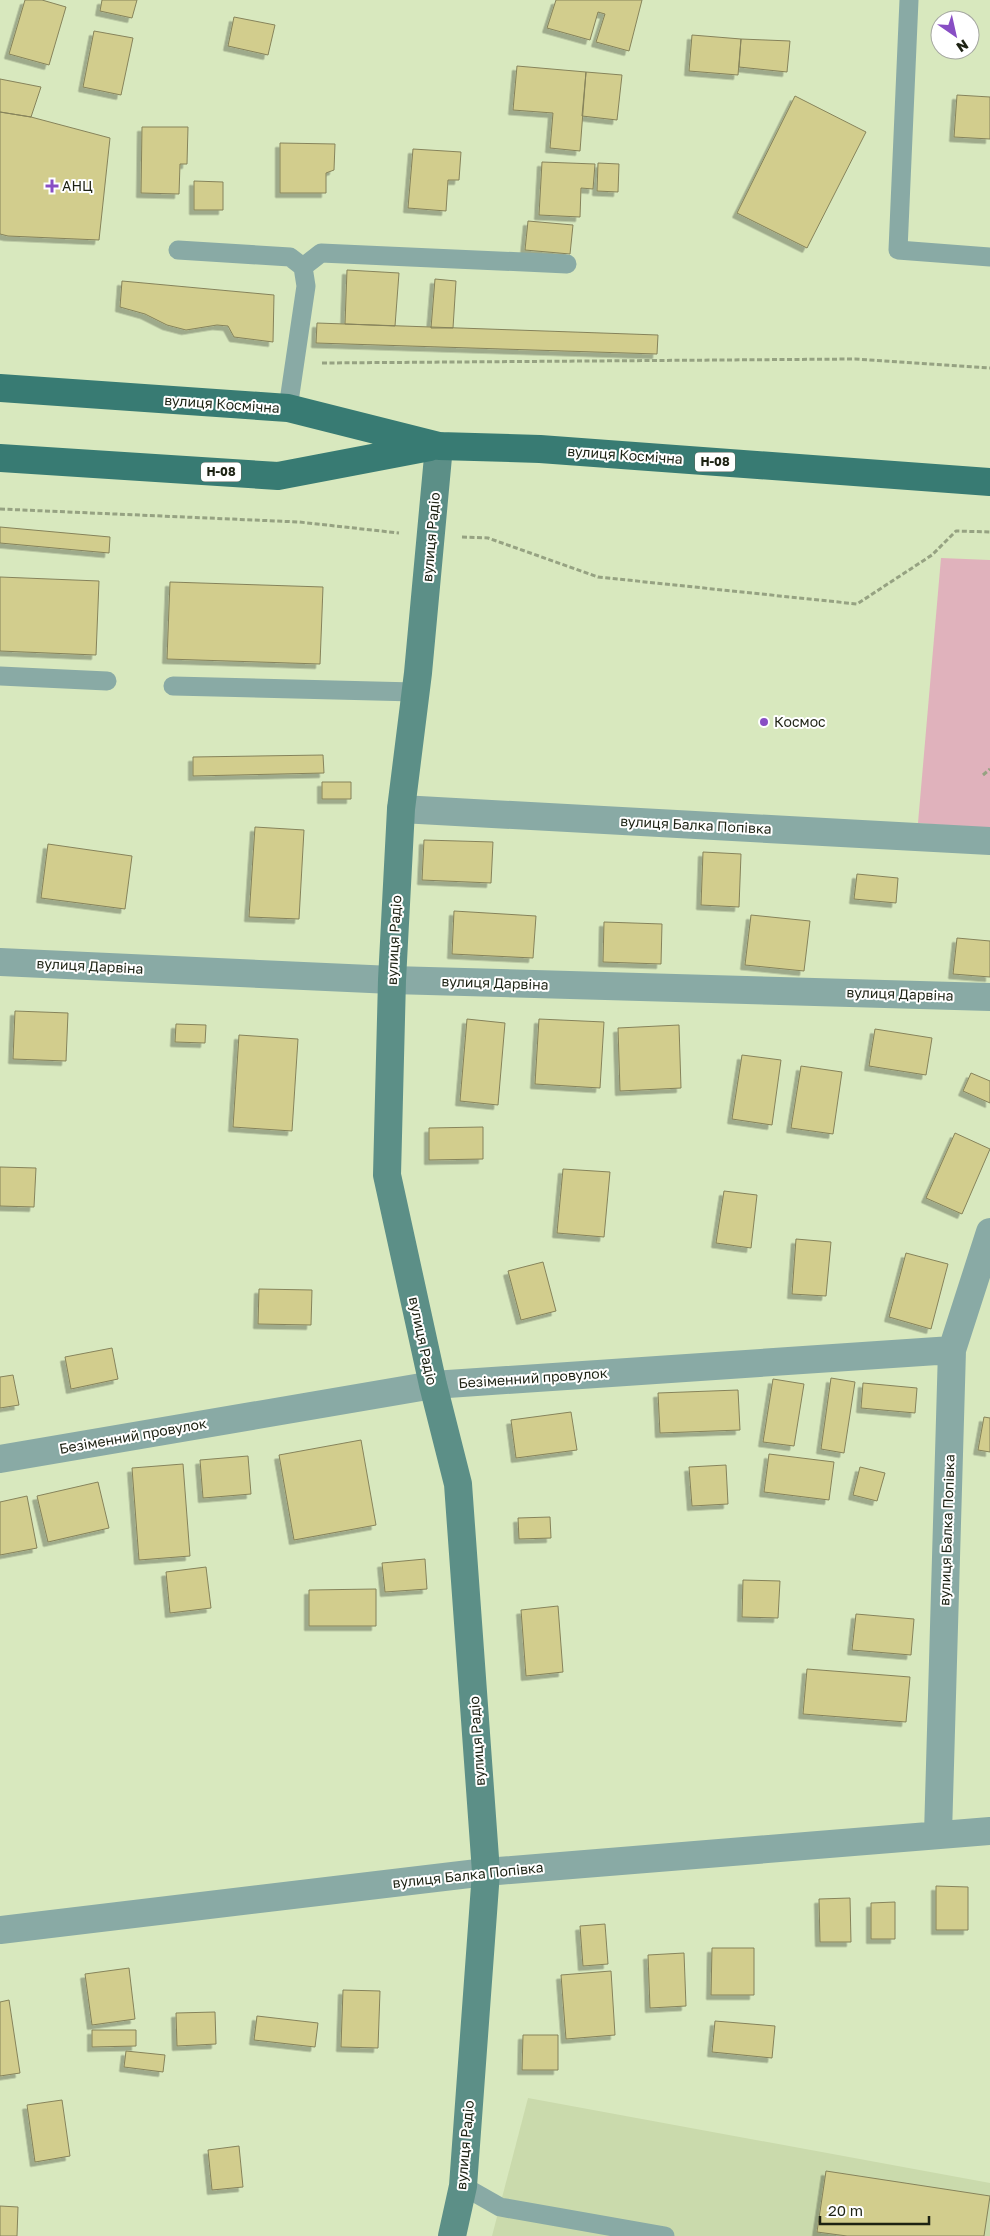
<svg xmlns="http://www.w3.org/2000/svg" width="990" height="2236" viewBox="0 0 990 2236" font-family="'Golos Text',sans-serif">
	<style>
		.built { fill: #cadaac }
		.green { fill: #e0b2bc }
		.building { fill: #d2cd8d; stroke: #86835b; filter: url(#shadow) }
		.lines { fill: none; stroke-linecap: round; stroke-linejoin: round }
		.path { stroke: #96a282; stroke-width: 3; stroke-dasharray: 5 2.5; stroke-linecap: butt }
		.lane { stroke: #89aaa5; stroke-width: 19 }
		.street { stroke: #89aaa5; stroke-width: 28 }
		.secondary { stroke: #5c8f87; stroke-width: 28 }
		.primary { stroke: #387b73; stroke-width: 28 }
		.poi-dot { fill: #884ec4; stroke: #fff; stroke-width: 2 }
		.labels { text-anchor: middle; stroke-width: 4; stroke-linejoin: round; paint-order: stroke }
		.shield { fill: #fff; stroke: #61645a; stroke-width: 1 }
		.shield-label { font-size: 12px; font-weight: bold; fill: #1d2213 }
		.poi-label { font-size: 14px; fill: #1d2213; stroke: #fff; text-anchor: start }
		.street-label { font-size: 14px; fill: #1d2213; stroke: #fff }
	</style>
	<defs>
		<filter id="shadow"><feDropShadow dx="-4.5" dy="4.5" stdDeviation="0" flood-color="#0004"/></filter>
	</defs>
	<rect width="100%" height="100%" fill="#d8e8be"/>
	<path class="built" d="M528,2098L990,2183V2236H492Z"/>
	<path class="green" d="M941,558L990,560V829L918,823Z"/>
	<path class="building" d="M25,0H42L66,7L49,65L9,54Z
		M102,0H137L132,18L100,11Z
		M556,0H642L629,51L596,42L605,14L598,12L590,40L547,28Z
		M234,17L275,25L268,55L228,46Z
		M94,31L133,38L121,95L83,87Z
		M692,35L741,39L738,75L689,71Z
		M741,39L790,41L787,72L739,67Z
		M517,66L586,72L580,151L550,148L553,113L513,110Z
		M586,72L622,75L617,120L582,116Z
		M0,79L41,87L31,117L0,112Z
		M957,95L990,97V139L954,137Z
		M795,96L866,132L807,248L737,213Z
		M0,112L31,117L110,138L99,240L8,236L0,234Z
		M142,127H188L187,164H180L179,194L141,193Z
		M280,143L335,144L334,170L326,173V193H280Z
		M413,149L461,152L459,180H448L446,211L408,208Z
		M542,162L595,164L593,189L581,188L580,217L539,215Z
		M598,163L619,164L618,192L597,191Z
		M194,181L223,182V210H194Z
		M528,221L573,225L570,254L525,250Z
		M347,270L399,273L395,326L345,324Z
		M435,279L456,281L453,328H431Z
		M122,281L274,295L273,342L234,337L228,326L217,325L186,330L167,325L145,314L120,307Z
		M317,323L658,335L657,354L316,343Z
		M0,527L110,537L109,553L0,543Z
		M0,577L99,581L96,655L0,651Z
		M170,582L323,587L320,664L167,659Z
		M323,755L324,773L193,776V757Z
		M322,782H351V799H322Z
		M255,827L304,830L299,919L249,917Z
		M424,840L493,842L491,883L422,880Z
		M48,844L132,856L125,909L41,898Z
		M703,852L741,854L739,907L701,905Z
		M857,874L898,878L896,903L854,899Z
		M454,911L536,916L533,958L452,954Z
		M751,915L810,921L804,971L745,965Z
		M604,922L662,924L661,964L603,962Z
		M957,938L990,941V977L953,974Z
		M15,1011L68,1013L66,1061L13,1059Z
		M467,1019L505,1023L498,1105L460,1101Z
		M539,1019L604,1022L600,1088L535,1084Z
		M176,1024L206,1025L205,1043L175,1042Z
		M679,1025L681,1088L620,1091L618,1028Z
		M875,1029L932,1038L926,1075L869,1066Z
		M239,1035L298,1039L292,1131L233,1127Z
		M742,1055L781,1060L772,1125L732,1119Z
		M801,1066L842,1072L833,1134L791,1128Z
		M971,1073L990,1081V1103L963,1091Z
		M483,1127V1159L429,1160V1128Z
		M955,1133L990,1149L962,1214L926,1198Z
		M0,1167L36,1168L34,1207L0,1206Z
		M563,1169L610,1172L604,1237L557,1233Z
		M724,1191L757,1195L751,1248L716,1243Z
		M796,1239L831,1242L826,1296L792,1294Z
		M906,1253L948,1264L931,1329L889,1317Z
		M543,1262L556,1311L521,1320L508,1271Z
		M259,1289L312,1290L311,1325L258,1324Z
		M112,1348L118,1379L71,1389L65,1357Z
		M13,1375L19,1405L0,1408V1377Z
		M831,1378L855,1382L844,1453L821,1449Z
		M773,1379L804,1384L794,1446L763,1442Z
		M863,1383L917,1388L915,1413L861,1408Z
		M738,1390L740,1430L660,1433L658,1393Z
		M571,1412L577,1450L516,1458L511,1420Z
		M984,1417L990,1418V1452L978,1450Z
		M361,1440L376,1525L294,1540L279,1455Z
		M769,1454L834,1462L829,1500L764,1492Z
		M248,1456L251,1494L203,1498L200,1460Z
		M183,1464L190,1556L139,1560L132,1468Z
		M726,1465L728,1504L692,1506L689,1467Z
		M860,1467L885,1473L877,1501L853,1495Z
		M98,1482L109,1528L48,1542L37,1496Z
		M27,1496L37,1548L0,1555V1502Z
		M550,1517L551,1538L519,1539L518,1518Z
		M425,1559L427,1589L385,1592L382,1563Z
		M206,1567L211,1608L170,1613L166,1572Z
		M743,1580L780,1581L778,1618L742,1617Z
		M376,1589V1626H309V1590Z
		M558,1606L563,1672L526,1676L521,1610Z
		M856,1614L914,1619L911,1655L852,1650Z
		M807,1669L910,1677L906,1722L803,1714Z
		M936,1886L968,1887V1930H936Z
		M850,1898L851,1942H820L819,1899Z
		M895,1902V1939H871V1903Z
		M605,1924L608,1964L583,1966L580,1926Z
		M712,1948H754V1995H711Z
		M684,1953L686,2006L650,2008L648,1955Z
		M129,1968L135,2019L92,2025L85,1974Z
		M611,1971L615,2035L566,2039L561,1975Z
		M343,1990L380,1991L378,2048L341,2047Z
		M9,2000L20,2073L0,2076V2002Z
		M215,2012L216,2044L177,2046L176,2013Z
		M257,2016L318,2023L315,2047L254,2040Z
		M715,2021L775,2026L772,2058L712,2052Z
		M92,2030H136V2046L92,2047Z
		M523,2035H558V2070H522Z
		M126,2051L165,2055L163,2072L124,2067Z
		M62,2100L70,2156L35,2162L27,2105Z
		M239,2146L243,2187L212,2190L208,2150Z
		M826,2171L990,2196L984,2236H847L817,2232Z
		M0,2206L18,2207L17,2236H0Z"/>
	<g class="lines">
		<path class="path" d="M322,363L855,359L990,368
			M0,509L299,522L399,533
			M462,537L488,538L598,577L857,604L932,555L956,531L990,532
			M983,775L990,769"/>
		<path class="lane" d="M909,0L898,250L990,257
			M178,250L290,257L303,267L306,286L288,408
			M303,267L321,253L567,264
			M0,676L107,681
			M173,686L415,692
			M463,2186L500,2207L665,2236"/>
		<path class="street" d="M401,809L990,841
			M0,962L392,980L990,997
			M0,1459L433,1385L952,1350
			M938,1834L952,1350L990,1232
			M0,1930L486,1872L990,1831"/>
		<path class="secondary" d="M439,446L418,673L401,809L392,980L387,1175L433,1385L458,1484L486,1872L463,2186L452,2236"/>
		<path class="primary" d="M0,388L288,408L439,446L540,449L990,482
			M0,458L278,476L430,447"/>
	</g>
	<g class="poi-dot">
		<path d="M49.5 178.5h5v5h5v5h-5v5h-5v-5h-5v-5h5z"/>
		<circle cx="764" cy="722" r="5"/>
	</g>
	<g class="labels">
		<g class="shield">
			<rect x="695" y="452.5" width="40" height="19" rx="4"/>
			<rect x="201" y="462.5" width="40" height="19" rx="4"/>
		</g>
		<g class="shield-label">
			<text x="715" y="466">Н-08</text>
			<text x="221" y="476">Н-08</text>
		</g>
		<g class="poi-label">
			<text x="62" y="191">АНЦ</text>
			<text x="774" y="727">Космос</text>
		</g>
		<g class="street-label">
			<text transform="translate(222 404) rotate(4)" y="5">вулиця Космічна</text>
			<text transform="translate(625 455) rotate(4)" y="5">вулиця Космічна</text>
			<text transform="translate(431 537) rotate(-85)" y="5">вулиця Радіо</text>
			<text transform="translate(696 825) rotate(3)" y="5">вулиця Балка Попівка</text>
			<text transform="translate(394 940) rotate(-87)" y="5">вулиця Радіо</text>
			<text transform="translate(90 966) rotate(3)" y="5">вулиця Дарвіна</text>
			<text transform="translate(495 983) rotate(2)" y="5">вулиця Дарвіна</text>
			<text transform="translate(900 994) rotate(2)" y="5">вулиця Дарвіна</text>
			<text transform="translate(423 1341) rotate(78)" y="5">вулиця Радіо</text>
			<text transform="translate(533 1378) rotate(-4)" y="5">Безіменний провулок</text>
			<text transform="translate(133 1436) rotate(-10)" y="5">Безіменний провулок</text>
			<text transform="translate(947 1530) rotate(-88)" y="5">вулиця Балка Попівка</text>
			<text transform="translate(477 1741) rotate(-94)" y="5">вулиця Радіо</text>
			<text transform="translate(468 1875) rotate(-6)" y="5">вулиця Балка Попівка</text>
			<text transform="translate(465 2145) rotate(-85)" y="5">вулиця Радіо</text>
		</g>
	</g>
	<g transform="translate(955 35) rotate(146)"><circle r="24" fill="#ffffff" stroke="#a5a7a1"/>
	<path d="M0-4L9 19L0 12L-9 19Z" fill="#884ec4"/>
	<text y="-8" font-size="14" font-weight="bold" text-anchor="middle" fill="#1d2213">N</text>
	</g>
	<path d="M820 2216v8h109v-8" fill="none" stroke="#1d2213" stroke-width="2.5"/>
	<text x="828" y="2216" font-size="15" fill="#1d2213" stroke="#ffffff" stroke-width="4" paint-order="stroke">20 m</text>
</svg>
